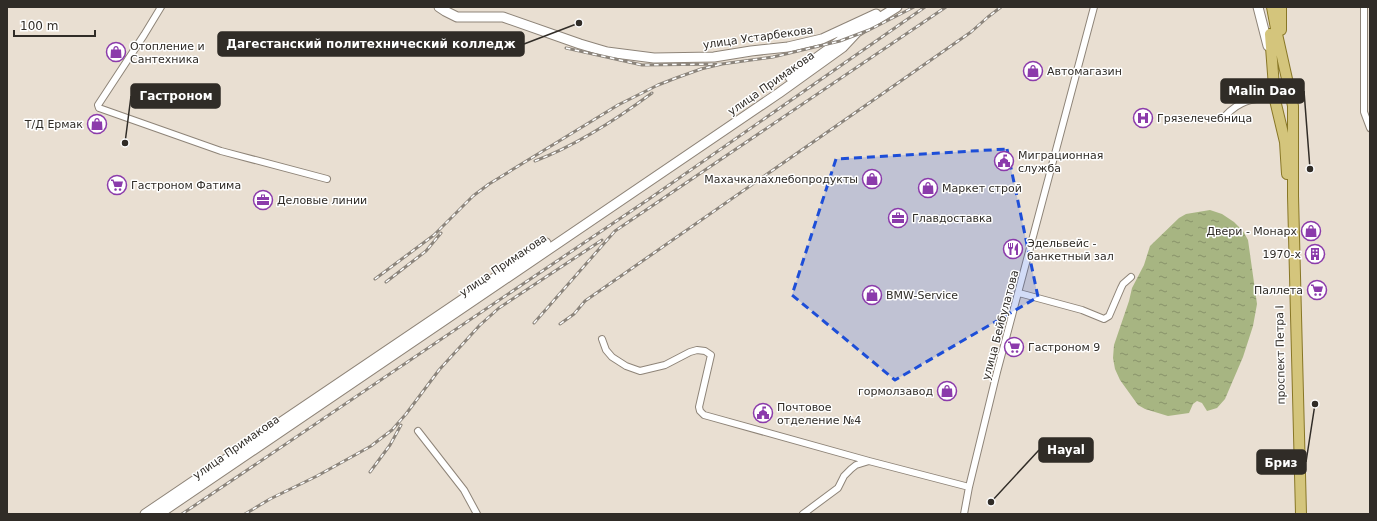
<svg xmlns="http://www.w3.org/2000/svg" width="1377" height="521" viewBox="0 0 1377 521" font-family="'DejaVu Sans',sans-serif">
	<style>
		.water { fill: url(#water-ripples) }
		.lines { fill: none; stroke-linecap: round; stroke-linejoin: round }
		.street-casing { stroke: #8e8478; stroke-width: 8 }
		.secondary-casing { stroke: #8e8478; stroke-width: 11 }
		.primary-casing { stroke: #887726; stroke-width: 12 }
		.street { stroke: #fff; stroke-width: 6 }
		.secondary { stroke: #fff; stroke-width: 9 }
		.primary { stroke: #d4c57c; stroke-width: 10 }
		.rail-casing { stroke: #8b847b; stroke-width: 3 }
		.rail { stroke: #fff; stroke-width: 1.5; stroke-dasharray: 4.5; stroke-linecap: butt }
		.marked { fill: #1d4ed8; fill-opacity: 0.2; stroke: #1d4ed8; stroke-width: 3; stroke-dasharray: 8 5; stroke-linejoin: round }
		.labels { text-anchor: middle; stroke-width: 3; stroke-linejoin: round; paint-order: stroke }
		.street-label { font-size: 11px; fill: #302c27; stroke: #fff }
		.poi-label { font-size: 11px; fill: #302c27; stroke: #fff; text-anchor: start }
		.leader { fill: none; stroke: #302c27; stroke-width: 1.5 }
		.callout-dot { fill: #302c27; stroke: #fff; stroke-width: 1.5 }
		.callout { fill: #302c27; stroke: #302c27; stroke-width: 1.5 }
		.callout-label { font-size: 12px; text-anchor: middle; font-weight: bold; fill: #fff }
	</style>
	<defs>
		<pattern id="water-ripples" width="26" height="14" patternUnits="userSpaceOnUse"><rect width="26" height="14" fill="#a7b582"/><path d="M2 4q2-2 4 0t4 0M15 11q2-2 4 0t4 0" fill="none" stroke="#88936a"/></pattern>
	</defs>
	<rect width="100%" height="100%" fill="#e9dfd2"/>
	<path class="water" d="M1210,210L1222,214L1234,222L1243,231L1248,240L1257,304L1253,326L1243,357L1225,399L1217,408L1207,411L1202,403L1197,401L1193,404L1189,413L1168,416L1145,409L1138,405L1120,380L1115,369L1113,358L1114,345L1129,301L1132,288L1144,265L1150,246L1179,218L1186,214Z"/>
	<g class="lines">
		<g class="street-casing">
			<path id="street" d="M161,7L144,35L98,105L99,108L221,151L327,179
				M1364,7V112L1370,128
				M1225,116C1241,99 1253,99 1275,97
				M1019,293L1082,310L1104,319L1109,316L1121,288L1123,284L1131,277
				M602,339L606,350L612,357L626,366L640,371L665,365L690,352L697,350L705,351L711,355L699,407L700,411L704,415L869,461L969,487
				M418,431L464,490L477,514
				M803,514L838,488L844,476L851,469L856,465L869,461
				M964,514L969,487L997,372L1094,7"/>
		</g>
		<g class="secondary-casing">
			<path id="secondary" d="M439,7L445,11L457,17H503L580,44L607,52L654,58L714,57L751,51L788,47L822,39L876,14
				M1258,7L1268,46
				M790,77L840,41L850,27
				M145,514L546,243
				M159,514L779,93L843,47L857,32L897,7"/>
		</g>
		<g class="primary-casing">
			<path id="primary" d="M1272,7L1277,34L1293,106V196L1301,514
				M1281,30V7
				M1270,34L1275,100L1285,142L1287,174"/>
		</g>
		<use href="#street" class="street"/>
		<use href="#secondary" class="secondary"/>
		<use href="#primary" class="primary"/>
		<g class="rail-casing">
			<path id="rail" d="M566,48L642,65L722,64L773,57L840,41L869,30L914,7
				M535,161C577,145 617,119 652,93
				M375,279L434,235L473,196L489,184L618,105L658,85L676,78L701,69L722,64
				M386,282L426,251L441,233
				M534,323L615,231L946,7
				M560,324L574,314L585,301L971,32L988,17L1001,7
				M370,472L390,445L401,425
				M182,514L649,199L925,7
				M245,514L270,499L317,476L355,455L371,446L392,430L406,414L439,370L480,325L499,308L602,240"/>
		</g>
		<use href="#rail" class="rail"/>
	</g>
	<path class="marked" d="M1007,149L1038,297L895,380L792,295L836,159Z"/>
	<defs>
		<g id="shop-ring" transform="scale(1)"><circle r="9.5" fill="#fff" stroke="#8b3bab" stroke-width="1.5"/><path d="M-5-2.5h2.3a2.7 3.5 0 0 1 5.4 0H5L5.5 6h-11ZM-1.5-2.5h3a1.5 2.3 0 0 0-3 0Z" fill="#8b3bab"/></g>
		<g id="hospital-ring" transform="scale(1)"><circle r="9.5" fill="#fff" stroke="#8b3bab" stroke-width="1.5"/><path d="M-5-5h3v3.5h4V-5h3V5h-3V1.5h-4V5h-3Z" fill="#8b3bab"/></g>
		<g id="civic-ring" transform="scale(1)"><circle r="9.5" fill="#fff" stroke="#8b3bab" stroke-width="1.5"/><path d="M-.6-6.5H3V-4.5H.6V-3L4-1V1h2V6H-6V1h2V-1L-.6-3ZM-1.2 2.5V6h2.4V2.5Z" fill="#8b3bab"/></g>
		<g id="supermarket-ring" transform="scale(1)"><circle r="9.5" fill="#fff" stroke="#8b3bab" stroke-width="1.5"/><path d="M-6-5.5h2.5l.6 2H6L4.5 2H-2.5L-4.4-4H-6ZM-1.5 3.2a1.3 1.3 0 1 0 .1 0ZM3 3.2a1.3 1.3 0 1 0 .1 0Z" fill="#8b3bab"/></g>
		<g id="office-ring" transform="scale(1)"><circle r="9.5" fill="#fff" stroke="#8b3bab" stroke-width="1.5"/><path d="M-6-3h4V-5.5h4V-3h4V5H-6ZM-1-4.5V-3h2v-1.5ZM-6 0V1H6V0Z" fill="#8b3bab"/></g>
		<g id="restaurant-ring" transform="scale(1)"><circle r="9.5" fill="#fff" stroke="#8b3bab" stroke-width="1.5"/><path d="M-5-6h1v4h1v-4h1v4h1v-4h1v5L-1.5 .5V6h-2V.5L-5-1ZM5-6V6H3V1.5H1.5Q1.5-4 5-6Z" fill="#8b3bab"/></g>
		<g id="building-ring" transform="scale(1)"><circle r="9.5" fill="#fff" stroke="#8b3bab" stroke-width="1.5"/><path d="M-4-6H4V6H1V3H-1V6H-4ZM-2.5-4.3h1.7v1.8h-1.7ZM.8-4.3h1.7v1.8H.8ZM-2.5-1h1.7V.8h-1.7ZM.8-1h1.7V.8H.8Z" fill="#8b3bab"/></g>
	</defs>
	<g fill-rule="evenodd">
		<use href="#shop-ring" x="116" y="52"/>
		<use href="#shop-ring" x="1033" y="71"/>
		<use href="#hospital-ring" x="1143" y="118"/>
		<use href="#shop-ring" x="97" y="124"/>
		<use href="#civic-ring" x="1004" y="161"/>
		<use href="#shop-ring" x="872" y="179"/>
		<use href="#supermarket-ring" x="117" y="185"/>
		<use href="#shop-ring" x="928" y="188"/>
		<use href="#office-ring" x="263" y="200"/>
		<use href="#office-ring" x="898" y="218"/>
		<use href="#shop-ring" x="1311" y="231"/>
		<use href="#restaurant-ring" x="1013" y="249"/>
		<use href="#building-ring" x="1315" y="254"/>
		<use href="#supermarket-ring" x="1317" y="290"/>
		<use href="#shop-ring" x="872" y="295"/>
		<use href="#supermarket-ring" x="1014" y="347"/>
		<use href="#shop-ring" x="947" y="391"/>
		<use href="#civic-ring" x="763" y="413"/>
	</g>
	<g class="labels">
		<g class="street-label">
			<text transform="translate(758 37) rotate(-8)" y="4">улица Устарбекова</text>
			<text transform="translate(771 83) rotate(-35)" y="4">улица Примакова</text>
			<text transform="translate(503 265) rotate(-34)" y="4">улица Примакова</text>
			<text transform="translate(1000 325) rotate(-75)" y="4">улица Бейбулатова</text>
			<text transform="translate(1280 355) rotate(-91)" y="4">проспект Петра I</text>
			<text transform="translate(236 447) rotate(-35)" y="4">улица Примакова</text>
		</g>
		<g class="poi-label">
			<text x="130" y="50">Отопление и<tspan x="130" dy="13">Сантехника</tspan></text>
			<text x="1047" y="75">Автомагазин</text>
			<text x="1157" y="122">Грязелечебница</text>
			<text x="83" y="128" text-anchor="end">Т/Д Ермак</text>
			<text x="1018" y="159">Миграционная<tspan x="1018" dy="13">служба</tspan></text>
			<text x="858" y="183" text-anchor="end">Махачкалахлебопродукты</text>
			<text x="131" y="189">Гастроном Фатима</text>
			<text x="942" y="192">Маркет строй</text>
			<text x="277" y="204">Деловые линии</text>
			<text x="912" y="222">Главдоставка</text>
			<text x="1297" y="235" text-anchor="end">Двери - Монарх</text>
			<text x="1027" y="247">Эдельвейс -<tspan x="1027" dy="13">банкетный зал</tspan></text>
			<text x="1301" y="258" text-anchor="end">1970-х</text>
			<text x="1303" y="294" text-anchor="end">Паллета</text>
			<text x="886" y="299">BMW-Service</text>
			<text x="1028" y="351">Гастроном 9</text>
			<text x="933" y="395" text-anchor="end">гормолзавод</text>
			<text x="777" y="411">Почтовое<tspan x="777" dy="13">отделение №4</tspan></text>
		</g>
	</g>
	<path class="leader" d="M579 23L524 44M1310 169L1304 91M125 143L131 96M991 502L1039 450M1315 404L1306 462"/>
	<g class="callout-dot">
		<circle cx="579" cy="23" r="4"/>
		<circle cx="1310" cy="169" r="4"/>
		<circle cx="125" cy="143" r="4"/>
		<circle cx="991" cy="502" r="4"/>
		<circle cx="1315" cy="404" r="4"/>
	</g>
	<g class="callout">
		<rect x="218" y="32" width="306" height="24" rx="4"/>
		<rect x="1221" y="79" width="83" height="24" rx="4"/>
		<rect x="131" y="84" width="89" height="24" rx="4"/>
		<rect x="1039" y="438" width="54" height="24" rx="4"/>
		<rect x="1257" y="450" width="49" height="24" rx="4"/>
	</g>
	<g class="callout-label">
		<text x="371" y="48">Дагестанский политехнический колледж</text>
		<text x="1262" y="95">Malin Dao</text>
		<text x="176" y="100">Гастроном</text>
		<text x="1066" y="454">Hayal</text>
		<text x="1281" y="467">Бриз</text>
	</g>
	<rect width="1377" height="521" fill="none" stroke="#302c27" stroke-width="16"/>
	<path d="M14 30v6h81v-6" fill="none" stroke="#302c27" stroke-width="2"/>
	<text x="20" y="30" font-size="12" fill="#302c27" stroke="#ffffff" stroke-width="3" paint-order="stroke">100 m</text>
</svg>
